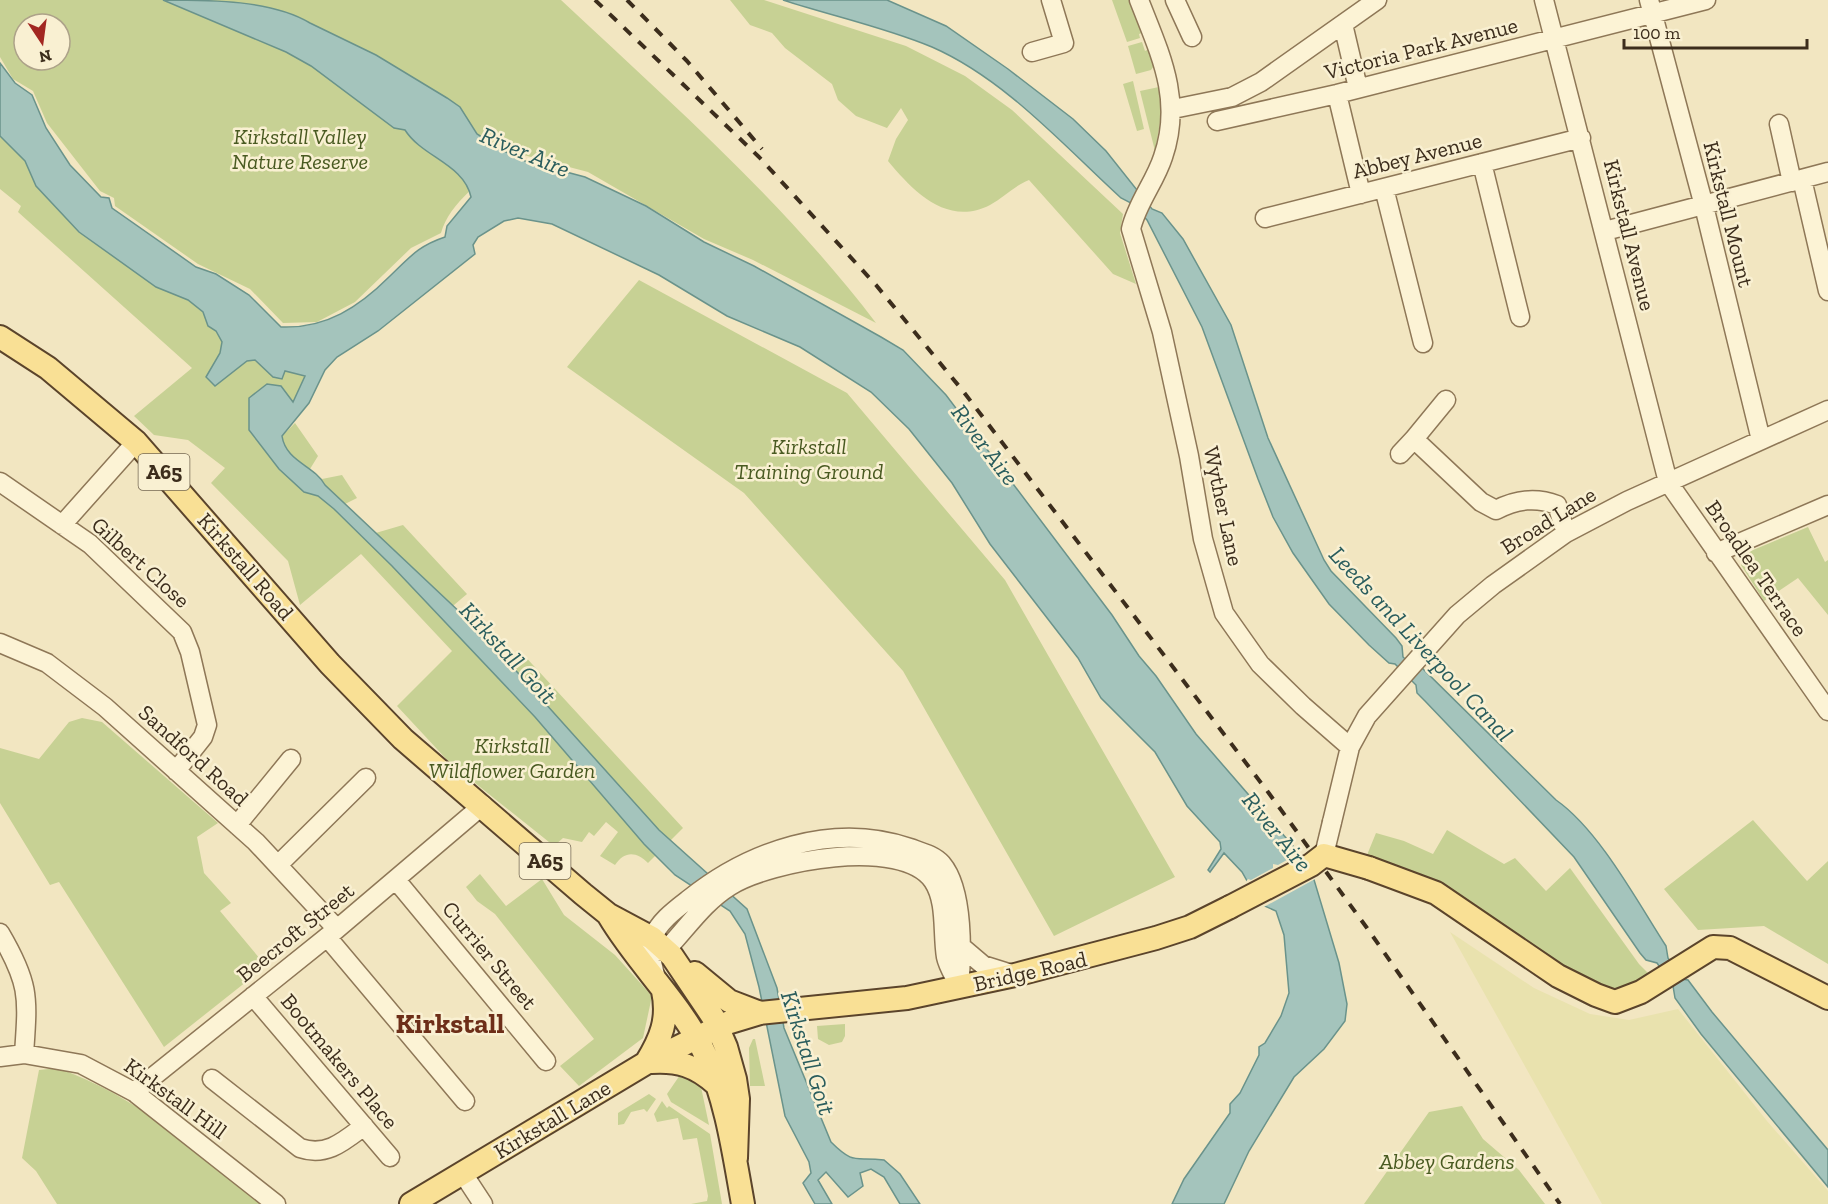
<svg xmlns="http://www.w3.org/2000/svg" width="1828" height="1204" viewBox="0 0 1828 1204" font-family="'Zilla Slab',serif">
	<style>
		.farmland { fill: #e9e2ae }
		.green { fill: #c7d194; fill-rule: evenodd }
		.water { fill: #a4c4bc; stroke: #6a938b; stroke-width: 1.5 }
		.pier { fill: #f2e6c1 }
		.lines { fill: none; stroke-linecap: round; stroke-linejoin: round }
		.minor-casing { stroke: #8e7757; stroke-width: 21 }
		.major-casing { stroke: #5b442b; stroke-width: 26 }
		.minor { stroke: #fcf3d5; stroke-width: 18 }
		.major { stroke: #f9e095; stroke-width: 22 }
		.rail { stroke: #3c2d1c; stroke-width: 4; stroke-dasharray: 10 10; stroke-linecap: butt }
		.minor-bridge-casing { stroke: #8e7757; stroke-width: 21; stroke-linecap: butt }
		.major-bridge-casing { stroke: #5b442b; stroke-width: 26; stroke-linecap: butt }
		.minor-bridge { stroke: #fcf3d5; stroke-width: 18 }
		.major-bridge { stroke: #f9e095; stroke-width: 22 }
		.labels { text-anchor: middle; stroke-width: 5; stroke-linejoin: round; paint-order: stroke }
		.shield { fill: #f9f0d2; stroke: #756853; stroke-width: 1.5 }
		.shield-label { font-size: 21px; font-weight: bold; fill: #3c2d1c }
		.street-label { font-size: 22px; fill: #3c2d1c; stroke: #f9f0d2 }
		.park-label { font-size: 22px; font-style: italic; fill: #495a21; stroke: #f9f0d2 }
		.water-label { font-size: 24px; font-style: italic; fill: #2a5d5d; stroke: #f9f0d2 }
		.district-label { font-size: 28px; font-weight: bold; fill: #6d2e18; stroke: #f9f0d2 }
	</style>
	<rect width="100%" height="100%" fill="#f2e6c1"/>
	<path class="farmland" d="M1450,932L1534,988L1590,1014L1629,1020L1678,1009L1767,1121L1828,1191V1204H1602Z"/>
	<path class="green" d="M0,0H561C670,102 785,203 876,323L753,260L704,239L588,172L516,153C490,175 450,200 441,233L411,248L355,302L317,322L283,323L250,289L198,264L115,206L114,198L100,191L47,123L33,91L13,79L0,57ZM24,24H60V60H24Z
		M730,0H764L906,46L965,76L1012,110L1123,214L1120,233L1136,284L1113,274L1029,180C1014,186 1004,197 990,205C947,227 913,191 888,161L896,139L908,120L901,108L887,128L856,116L838,100L832,84L785,48L772,33L750,25Z
		M1112,0H1129L1142,33L1139,34L1140,38L1127,42Z
		M1142,42L1145,51L1149,49L1154,66L1151,70L1136,74L1128,46Z
		M1133,81L1144,129L1137,131L1123,84Z
		M1159,87L1163,106L1155,151L1140,91Z
		M0,136L25,161L36,186L79,232L156,287L188,300L203,312L208,326L285,370L306,376L293,402L282,436L295,423L318,456L310,469L322,479L342,475L357,498L335,509L362,537L403,525L467,594L441,616L534,715L540,698L508,663L521,652L683,828L648,863C637,852 625,850 615,865L600,856L618,832L606,822L594,836L589,832L582,842L563,838L554,846L450,763L397,706L452,651L361,554L300,605L288,561L211,483L225,468L188,440L154,435L134,416L192,368L18,212L21,206L0,189Z
		M639,280L847,393L1005,580L1175,877L1054,936L903,671L744,493L567,367Z
		M1808,527L1825,562L1828,560V615L1798,578L1764,601L1741,565L1746,553Z
		M82,718L102,722L218,823L197,837L204,873L231,903L220,911L266,966L164,1047L59,882L50,885L0,803V748L39,759L69,722Z
		M1753,820L1807,881L1828,861V964L1764,926L1698,930L1664,889Z
		M1447,830L1504,864L1515,858L1546,891L1570,868L1639,964L1649,974L1622,994L1560,969L1491,916L1422,876L1367,855L1376,833L1404,841L1433,854Z
		M480,874L506,906L542,879L564,915L615,955L652,996L643,1038L579,1086L560,1066L594,1039L495,914L477,901L466,887Z
		M845,1024V1036L842,1042L829,1045L818,1039L817,1026Z
		M753,1039H755L765,1086H750L749,1048Z
		M58,1068C140,1098 197,1150 264,1204H57L36,1171L22,1158L39,1070Z
		M680,1075L701,1087L709,1125L671,1102L667,1094Z
		M649,1094L656,1099L647,1112L644,1109L631,1112L624,1124L618,1125V1113Z
		M662,1101L667,1108L669,1106L710,1134L722,1204H691L707,1201L708,1196L697,1138L683,1140L678,1118L657,1122L654,1114Z
		M1462,1106L1483,1139L1519,1170L1545,1204H1364L1429,1112Z"/>
	<path class="water" d="M163,0C211,0 272,0 310,23L376,55L447,98L460,107L477,134L504,151L525,161L585,177L646,206L704,242L754,266L881,337L903,350L946,395L1112,615L1139,656L1156,676L1196,734L1293,846L1312,873L1339,963L1347,1004L1345,1021L1324,1049L1294,1077L1249,1151L1224,1204H1172L1184,1179L1230,1113V1104L1240,1093L1259,1055V1047L1265,1043L1281,1016L1289,993L1284,935L1276,911L1260,904L1242,872L1224,853L1210,872L1208,870L1221,849L1220,842L1187,806L1155,752L1101,698L1078,658L990,544L952,483L909,429L871,392L800,347L727,316L659,275L552,224L518,218L504,221L478,237L473,245L475,254L378,331L337,357L325,370L309,403L282,436C286,462 314,465 325,485L483,634L659,830L747,909L777,988L784,1028L831,1142C855,1166 855,1156 884,1160L900,1174L920,1204H900L884,1177L871,1169L860,1173L863,1186L848,1197L826,1172L818,1180L832,1204H815L803,1183L811,1173L809,1162L785,1116L759,987L745,934L730,911L675,875L644,844L535,717L392,566L334,509L318,496L304,492L279,469L249,430V398L267,384L281,386L293,402L305,376L285,371L282,379L273,377L255,360L247,361L215,386L206,377L220,353L222,342L216,331L208,326L203,312L188,300L156,287L79,232L36,186L25,161L0,136V63L15,83L32,95L46,128L70,165L101,197L109,198L112,208L196,267L216,274L249,295L281,327C326,329 359,307 390,276C410,257 418,246 445,237L447,226L471,197C464,164 422,157 405,130L394,128L311,66L286,52Z
		M783,0H887L946,26L1008,69L1073,119L1106,151L1152,209L1162,213L1183,239L1231,325L1268,438L1324,560L1331,571L1396,638L1402,646L1403,657L1417,670L1422,668L1556,800C1599,830 1637,901 1666,946L1668,958L1682,979L1688,980L1712,1012L1828,1150V1187L1701,1034L1675,998L1673,986L1657,963L1646,960L1640,953L1574,857L1425,701L1417,693L1416,685L1395,664L1389,663L1369,645L1329,604L1293,553L1273,517L1258,479L1202,327L1147,220L1131,203L1121,198C1063,145 1005,79 932,47C884,27 832,16 783,0Z"/>
	<path class="pier" d="M1301,852L1317,878L1262,908L1259,907L1245,883L1248,879L1251,880L1273,868V864L1278,865Z"/>
	<g class="lines">
		<g class="minor-casing">
			<path id="minor" d="M1139,0C1160,54 1183,99 1163,157C1155,182 1137,203 1131,229L1162,332L1189,456L1203,539L1224,613L1260,664L1303,706L1350,747
				M1175,0L1192,37
				M1544,0L1668,482L1828,711
				M1649,0L1704,206L1761,440
				M1343,24L1358,88
				M1032,52L1064,43L1051,0
				M1337,94L1361,194
				M1173,109L1232,97L1261,82L1377,0
				M1217,121L1337,94L1706,0
				M1779,124L1792,182
				M1482,163L1520,317
				M1802,179L1828,291
				M1384,188L1423,343
				M1265,218L1581,138
				M1605,231L1828,172
				M1446,400L1414,439L1481,502L1496,510C1517,499 1536,497 1557,505L1566,533
				M1400,454L1414,439
				M0,482L90,544L182,632L190,652L207,725L203,737L176,771
				M62,525L136,442
				M1716,553L1828,505
				M0,643L47,663L105,707L256,842L337,929
				M1332,822L1350,747L1367,716L1457,615L1493,585L1566,533L1627,501L1828,410
				M237,825L291,759
				M278,865L366,778
				M396,880L546,1061
				M0,933C30,984 28,997 24,1054
				M327,937L465,1101
				M963,948L983,965L1015,975
				M653,952L666,950C687,928 704,902 730,886C770,861 902,836 933,881C947,902 942,933 946,957C948,967 955,977 959,986
				M656,979C653,966 648,951 652,939C658,922 676,909 689,899C749,851 833,821 910,848C921,852 934,855 942,864C964,890 962,955 959,988
				M253,996L390,1157
				M0,1057L24,1054L81,1064L134,1092L276,1204
				M212,1079L300,1148C326,1157 343,1142 364,1126
				M134,1092L337,929L483,805
				M462,1172L483,1204"/>
		</g>
		<g class="major-casing">
			<path id="major" d="M0,337L48,368L136,442L330,664L403,739L583,894L609,915L652,938L672,956L713,1017L726,1047L735,1079L738,1099L736,1158
				M1369,868L1436,893L1558,976L1596,995L1615,1002L1641,992L1713,947L1730,948L1828,998
				M609,916C638,965 682,1004 706,1056C727,1102 734,1155 743,1204
				M695,973L729,1001L760,1013
				M651,1062C678,1060 696,1066 716,1084
				M646,1063C661,1039 669,1019 663,991
				M411,1204L646,1063L727,1023L760,1013L907,998L1015,975L1156,938L1190,927L1230,907"/>
		</g>
		<use href="#minor" class="minor"/>
		<use href="#major" class="major"/>
		<path class="rail" d="M595,0L759,157L876,285L963,391L1268,792L1367,928L1560,1204
			M627,0L687,61L762,149"/>
		<g class="minor-bridge-casing">
			<path id="minor-bridge" d="M1324,855L1332,822"/>
		</g>
		<g class="major-bridge-casing">
			<path id="major-bridge" d="M1230,907L1311,865L1324,855L1369,868"/>
		</g>
		<use href="#minor-bridge" class="minor-bridge"/>
		<use href="#major-bridge" class="major-bridge"/>
	</g>
	<g class="labels">
		<g class="shield">
			<rect x="138.5" y="454" width="51" height="36" rx="4.5"/>
			<rect x="519.5" y="843" width="51" height="36" rx="4.5"/>
		</g>
		<g class="shield-label">
			<text x="164" y="479">A65</text>
			<text x="545" y="868">A65</text>
		</g>
		<g class="street-label">
			<text transform="translate(1421 48) rotate(-14)" y="8">Victoria Park Avenue</text>
			<text transform="translate(1417 155) rotate(-14)" y="8">Abbey Avenue</text>
			<text transform="translate(1729 214) rotate(76)" y="8">Kirkstall Mount</text>
			<text transform="translate(1630 235) rotate(76)" y="8">Kirkstall Avenue</text>
			<text transform="translate(1224 506) rotate(78)" y="8">Wyther Lane</text>
			<text transform="translate(1548 520) rotate(-32)" y="8">Broad Lane</text>
			<text transform="translate(141 562) rotate(42)" y="8">Gilbert Close</text>
			<text transform="translate(246 566) rotate(49)" y="8">Kirkstall Road</text>
			<text transform="translate(1757 568) rotate(55)" y="8">Broadlea Terrace</text>
			<text transform="translate(194 755) rotate(42)" y="8">Sandford Road</text>
			<text transform="translate(295 932) rotate(-39)" y="8">Beecroft Street</text>
			<text transform="translate(490 955) rotate(50)" y="8">Currier Street</text>
			<text transform="translate(1030 971) rotate(-13)" y="8">Bridge Road</text>
			<text transform="translate(340 1061) rotate(50)" y="8">Bootmakers Place</text>
			<text transform="translate(176 1098) rotate(36)" y="8">Kirkstall Hill</text>
			<text transform="translate(552 1119) rotate(-31)" y="8">Kirkstall Lane</text>
		</g>
		<g class="park-label">
			<text x="300" y="144">Kirkstall Valley<tspan x="300" dy="25">Nature Reserve</tspan></text>
			<text x="809" y="454">Kirkstall<tspan x="809" dy="25">Training Ground</tspan></text>
			<text x="512" y="753">Kirkstall<tspan x="512" dy="25">Wildflower Garden</tspan></text>
			<text x="1447" y="1169">Abbey Gardens</text>
		</g>
		<g class="water-label">
			<text transform="translate(525 152) rotate(23)" y="8">River Aire</text>
			<text transform="translate(985 445) rotate(53)" y="8">River Aire</text>
			<text transform="translate(1421 644) rotate(47)" y="8">Leeds and Liverpool Canal</text>
			<text transform="translate(508 653) rotate(47)" y="8">Kirkstall Goit</text>
			<text transform="translate(1277 832) rotate(51)" y="8">River Aire</text>
			<text transform="translate(808 1053) rotate(72)" y="8">Kirkstall Goit</text>
		</g>
		<g class="district-label">
			<text x="450" y="1033">Kirkstall</text>
		</g>
	</g>
	<g transform="translate(42 42) rotate(167)"><circle r="28" fill="#f9f0d2" stroke="#ada289" stroke-width="1.5"/>
	<path d="M0-4.5L10 22L0 15L-10 22Z" fill="#a22721"/>
	<text y="-9" font-size="16" font-weight="bold" text-anchor="middle" fill="#3c2d1c">N</text>
	</g>
	<path d="M1624 39v9h183v-9" fill="none" stroke="#3c2d1c" stroke-width="3"/>
	<text x="1633" y="39" font-size="18" fill="#3c2d1c" stroke="#f9f0d2" stroke-width="4.5" paint-order="stroke">100 m</text>
</svg>
